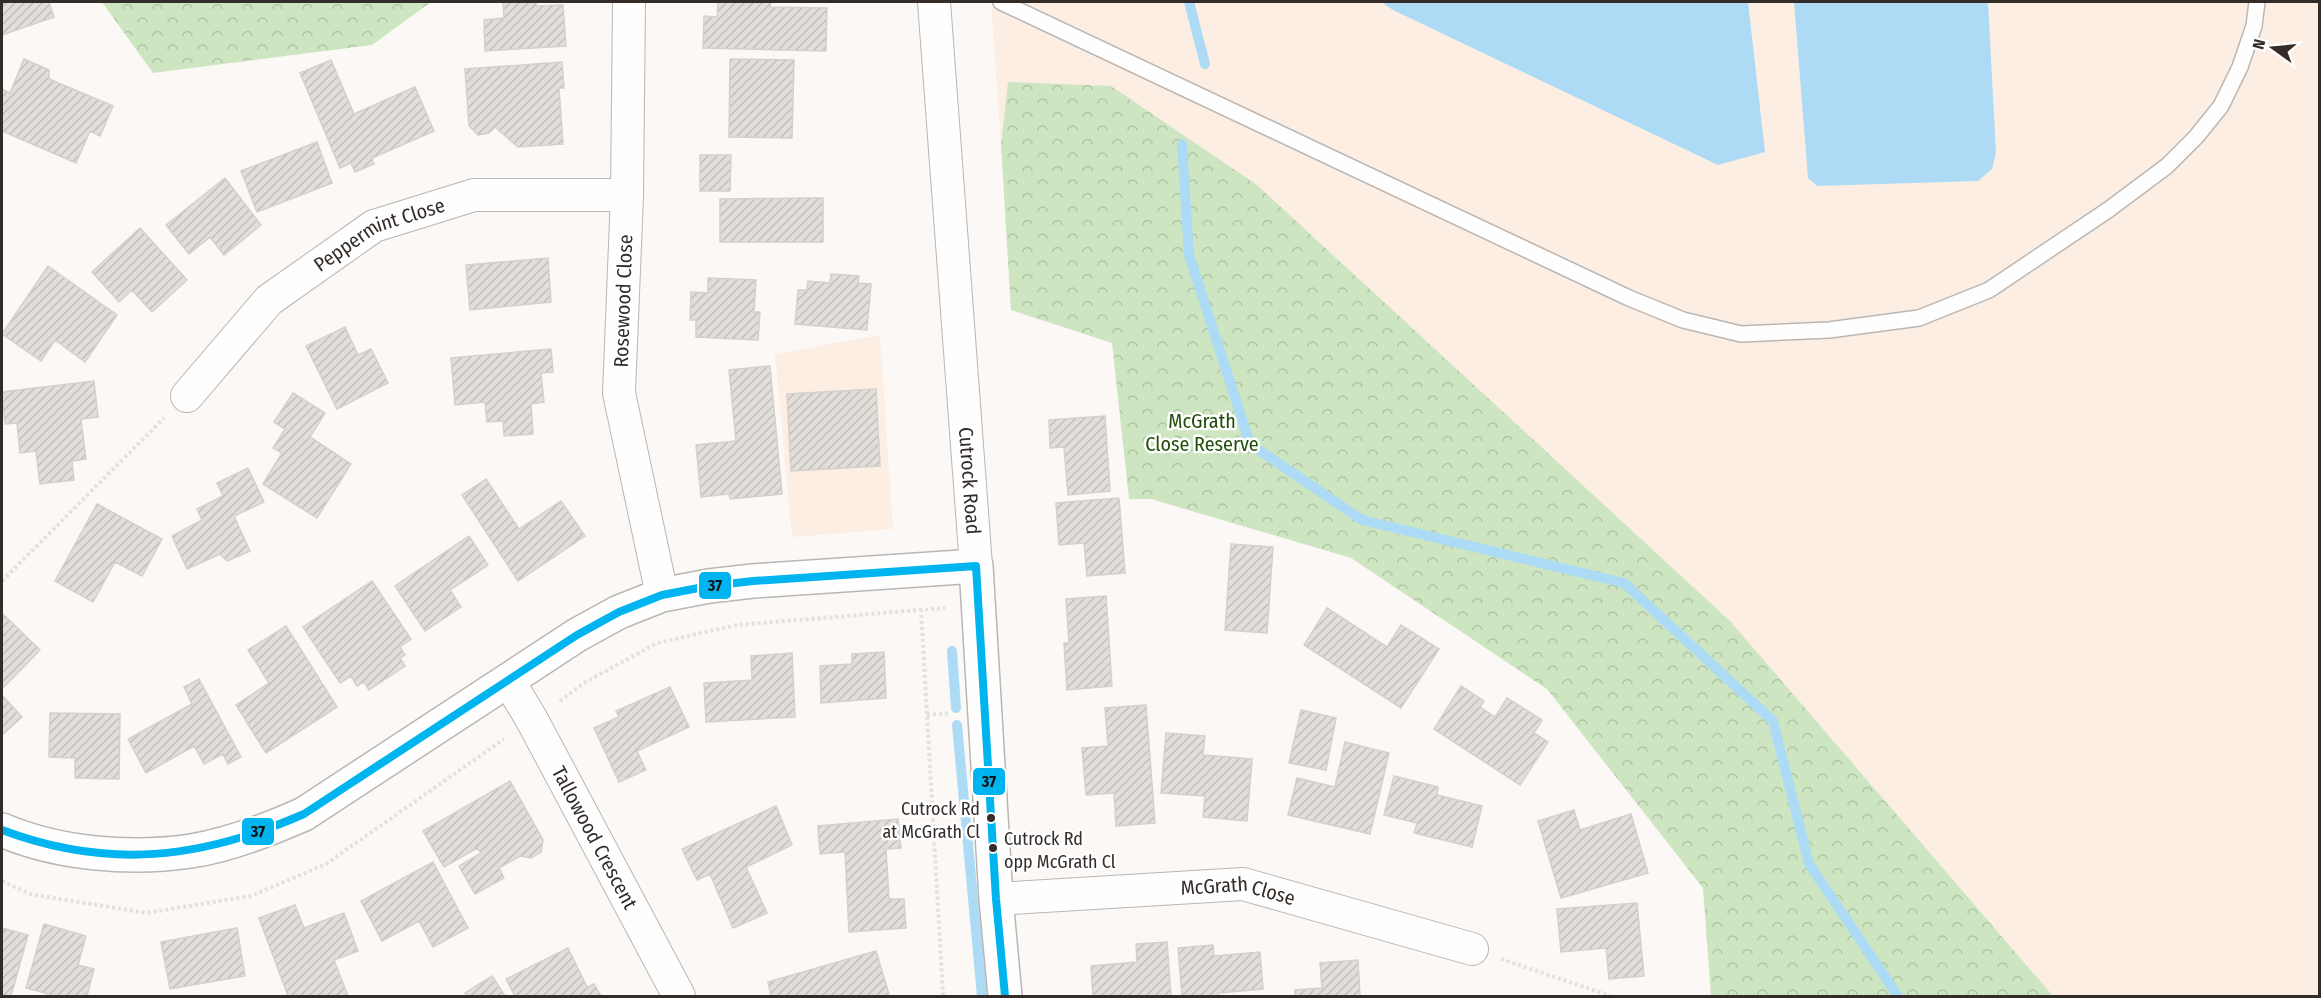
<svg xmlns="http://www.w3.org/2000/svg" width="2321" height="998" viewBox="0 0 2321 998" font-family="'Fira Sans Condensed',sans-serif">
	<style>
		.built { fill: #fdeee4 }
		.forest { fill: url(#forest-crowns) }
		.water { fill: #addbf5 }
		.lines { fill: none; stroke-linecap: round; stroke-linejoin: round }
		.stream { stroke: #addbf5; stroke-width: 10 }
		.building { fill: url(#building-hatch); stroke: #d4d1cc; stroke-width: 1.5 }
		.lane-casing { stroke: #bbb6b2; stroke-width: 18 }
		.street-casing { stroke: #bbb6b2; stroke-width: 34 }
		.secondary-casing { stroke: #bbb6b2; stroke-width: 36 }
		.path { stroke: #e2e1e1; stroke-width: 4; stroke-dasharray: 3 3; stroke-linecap: butt }
		.lane { stroke: #fefefe; stroke-width: 15 }
		.street { stroke: #fefefe; stroke-width: 32 }
		.secondary { stroke: #fefefe; stroke-width: 33 }
		.bus-1-casing { stroke: #fff; stroke-width: 12 }
		.bus-1 { stroke: #00b5ef; stroke-width: 8 }
		.bus-dot { fill: #332c28; stroke: #fff; stroke-width: 2 }
		.labels { text-anchor: middle; stroke-width: 5; stroke-linejoin: round; paint-order: stroke }
		.bus-label { font-size: 18px; fill: #332c28; stroke: #fff; text-anchor: end }
		.street-label { font-size: 20px; fill: #332c28; stroke: #fff }
		.park-label { font-size: 20px; fill: #1e4e06; stroke: #fff }
		.line-badge { stroke: #fff; stroke-width: 2 }
		.pale-badge-label { font-size: 16px; text-anchor: middle; font-weight: bold; fill: #111 }
	</style>
	<defs>
		<pattern id="forest-crowns" width="20" height="18" patternUnits="userSpaceOnUse" patternTransform="scale(1.5)"><rect width="20" height="18" fill="#cde5c1"/><path d="M2 6a3 3 0 1 1 6 0M12 15a3 3 0 1 1 6 0" fill="none" stroke="#b0c5a6"/></pattern>
		<pattern id="building-hatch" width="6" height="6" patternUnits="userSpaceOnUse" patternTransform="scale(1.5)"><rect width="6" height="6" fill="#e2deda"/><path d="M-1 1l2-2M0 6l6-6M5 7l2-2" fill="none" stroke="#c2bfbb"/></pattern>
	</defs>
	<rect width="100%" height="100%" fill="#fbf8f5"/>
	<path class="built" d="M991,2H2319V996H1863L1001,145Z
		M880,335L893,529L792,537L775,354Z"/>
	<path class="forest" d="M102,2H431L372,45L153,73Z
		M1008,82L1111,86L1257,185L1730,621L2053,996H1711L1703,888L1547,689L1351,558L1151,499H1129L1112,343L1011,310L1001,145Z"/>
	<path class="water" d="M1381,2H1748L1765,152L1718,165L1393,10Z
		M1794,2H1988L1996,153L1992,169L1978,181L1817,186L1808,178Z"/>
	<g class="lines">
		<path class="stream" d="M1189,2L1205,64
			M1182,144L1189,255L1250,444L1362,520L1624,583L1773,721L1809,864L1898,996
			M952,651L956,708
			M957,725L982,996"/>
	</g>
	<path class="building" d="M2,2H49L54,17L2,35Z
		M503,2H536L537,6L563,5L566,46L485,51L484,20L504,18Z
		M718,2H771L770,7L827,8L826,51L703,48L704,16L717,17Z
		M24,59L49,70V79L113,106L100,136L90,131L76,163L2,131V89L10,93Z
		M730,59L794,60L792,138L729,137Z
		M331,60L354,114L415,87L434,131L372,158L374,164L355,172L351,163L340,168L300,73Z
		M562,62L564,88H559L563,144L518,147L495,127L489,133L478,135L469,126L465,69Z
		M317,142L332,183L257,212L241,171Z
		M700,155H731L730,191H700Z
		M225,178L261,225L224,255L210,237L189,254L166,225Z
		M823,198V242H720V199Z
		M140,228L187,280L152,312L132,290L119,302L92,272Z
		M548,258L551,302L470,310L466,265Z
		M48,266L117,315L85,362L55,340L41,361L2,334Z
		M831,274L859,276L858,283L871,284L867,330L795,324L798,290H807L808,281L830,283Z
		M708,278L756,280L754,312H760L758,340L696,337V320H690L691,292L708,293Z
		M345,327L358,355L371,349L388,383L337,409L306,346Z
		M551,349L553,372L541,373L544,402L531,404L533,434L504,436L503,421L487,422L485,402L455,405L451,358Z
		M770,366L782,494L730,499L729,494L701,497L696,445L736,441L729,370Z
		M94,381L98,417L81,419L86,459L72,461L74,480L40,484L36,451L20,453L17,423L5,424L2,392Z
		M876,389L880,466L791,471L787,394Z
		M293,393L325,413L310,437L351,464L317,518L263,484L282,453L273,448L285,429L274,422Z
		M1105,416L1110,491L1068,495L1064,447L1050,448L1049,420Z
		M248,468L264,502L234,516L250,551L227,561L220,554L187,569L172,536L202,520L197,509L223,496L217,483Z
		M486,479L519,529L561,501L585,536L518,581L462,495Z
		M1119,498L1125,573L1087,576L1084,543L1059,545L1056,503Z
		M97,504L162,539L142,576L115,562L93,602L55,581Z
		M469,536L488,565L450,590L461,607L425,631L395,586Z
		M1231,544L1273,547L1267,633L1225,630Z
		M372,581L411,639L400,647L405,655L400,658L405,666L369,690L364,682L357,686L351,676L340,683L303,627Z
		M1106,596L1112,686L1067,690L1064,643H1069L1066,599Z
		M1327,608L1387,647L1401,625L1439,649L1401,708L1304,645Z
		M2,613L40,650L2,689Z
		M286,626L337,707L266,753L236,705L269,683L248,650Z
		M884,652L886,698L821,703L820,666L852,664V654Z
		M792,653L795,717L706,722L704,683L752,680L751,656Z
		M199,679L241,757L228,764L223,754L204,764L194,746L146,773L128,739L192,704L184,687Z
		M1461,686L1484,701L1480,707L1495,717L1507,698L1542,720L1534,733L1548,742L1520,785L1434,729Z
		M670,687L689,727L637,751L646,770L619,782L594,728L619,717L616,711Z
		M2,695L22,717L2,735Z
		M1146,705L1155,823L1116,826L1114,793L1086,795L1082,748L1108,746L1105,708Z
		M1301,710L1336,718L1326,770L1289,763Z
		M50,713L120,714L119,779L75,778V758L49,757Z
		M1166,733L1205,736L1203,755L1252,759L1247,821L1203,817L1205,796L1161,793Z
		M1345,742L1389,753L1370,834L1288,815L1297,778L1335,787Z
		M1394,776L1438,787L1437,795L1482,806L1472,847L1414,833L1417,823L1384,815Z
		M510,781L543,840L541,852L531,858L520,856L499,868L504,878L475,894L459,866L481,853L477,848L444,867L423,831Z
		M776,806L792,845L746,867L767,913L733,928L710,874L697,880L682,849Z
		M1574,810L1580,830L1631,814L1648,873L1561,898L1538,821Z
		M898,819L901,848L886,849L889,899H904L906,928L849,932L845,852L820,854L818,826Z
		M433,862L468,928L433,947L419,921L382,941L361,901Z
		M1637,903L1644,976L1609,979L1606,948L1561,952L1557,909Z
		M295,905L304,928L344,913L358,951L334,960L348,996H288L259,918Z
		M44,924L86,936L78,965L94,969L87,996H56L26,988Z
		M2,928L28,935L11,996H2Z
		M237,928L245,976L170,989L161,942Z
		M1167,942L1171,996H1093L1091,966L1137,962L1136,944Z
		M1213,945L1214,956L1260,952L1263,989L1218,993L1219,996H1182L1178,948Z
		M568,948L587,987L594,984L601,996H515L506,979Z
		M876,951L889,994L882,996H771L768,982Z
		M1358,960L1360,996H1295V990L1322,988L1320,963Z
		M492,976L505,996H467L465,993Z"/>
	<g class="lines">
		<g class="lane-casing">
			<path id="lane" d="M1001,2L1629,298L1683,320L1741,334L1829,330L1919,318L1989,290L2108,210L2167,166L2196,137L2221,106L2240,67L2254,26L2257,2"/>
		</g>
		<g class="street-casing">
			<g id="street">
				<path d="M629,2L627,195L619,393L662,595"/>
				<path id="s1" d="M934,2L976,566"/>
				<path id="s2" d="M187,396L269,300L374,226L474,195H627"/>
				<path id="s3" d="M508,680L532,720L679,996"/>
				<path id="s4" d="M996,899L1243,884L1472,949"/>
			</g>
		</g>
		<g class="secondary-casing">
			<path id="secondary" d="M2,830C58,854 130,860 191,851C230,845 268,830 304,814L577,635L619,612L662,595L709,586L753,581L976,566L996,899L1005,996"/>
		</g>
		<path class="path" d="M2,581L164,418
			M921,609L943,996
			M560,701L584,683L657,643L737,625L945,608
			M927,715L950,713
			M2,881L30,894L146,913L251,896L326,864L504,739
			M1501,959L1611,996"/>
		<use href="#lane" class="lane"/>
		<use href="#street" class="street"/>
		<use href="#secondary" class="secondary"/>
		<g class="bus-1-casing">
			<path id="bus-1" d="M976,566L996,899L1005,996
				M2,830C109,870 201,859 304,814L577,635L619,612L662,595L709,586L753,581L976,566"/>
		</g>
		<use href="#bus-1" class="bus-1"/>
	</g>
	<g class="bus-dot">
		<circle cx="991" cy="818" r="5"/>
		<circle cx="993" cy="848" r="5"/>
	</g>
	<g class="labels">
		<g class="bus-label">
			<text x="980" y="815">Cutrock Rd<tspan x="980" dy="23">at McGrath Cl</tspan></text>
			<text x="1004" y="845" text-anchor="start">Cutrock Rd<tspan x="1004" dy="23">opp McGrath Cl</tspan></text>
		</g>
		<g class="street-label">
			<text dy="7" stroke="none"><textPath href="#s2" startOffset="256">Peppermint Close</textPath></text>
			<text transform="translate(623 301) rotate(-88)" y="7">Rosewood Close</text>
			<text dy="7" stroke="none"><textPath href="#s1" startOffset="480">Cutrock Road</textPath></text>
			<text dy="7" stroke="none"><textPath href="#s3" startOffset="180">Tallowood Crescent</textPath></text>
			<text dy="7" stroke="none"><textPath href="#s4" startOffset="243">McGrath Close</textPath></text>
		</g>
		<g class="park-label">
			<text x="1202" y="428">McGrath<tspan x="1202" dy="23">Close Reserve</tspan></text>
		</g>
	</g>
	<g class="line-badge">
		<rect x="698" y="571" width="34" height="29" rx="6" fill="#00b5ef"/>
		<rect x="972" y="767" width="34" height="29" rx="6" fill="#00b5ef"/>
		<rect x="241" y="817" width="34" height="29" rx="6" fill="#00b5ef"/>
	</g>
	<g class="pale-badge-label">
		<text x="715" y="591">37</text>
		<text x="989" y="787">37</text>
		<text x="258" y="837">37</text>
	</g>
	<rect width="2321" height="998" fill="none" stroke="#332c28" stroke-width="6"/>
	<g transform="translate(2273 48) rotate(285)" stroke="#ffffff" stroke-width="4.5" paint-order="stroke">
	<path d="M0-4.5L10 22L0 15L-10 22Z" fill="#332c28"/>
	<text y="-9" font-size="16" font-weight="bold" text-anchor="middle" fill="#332c28">N</text>
	</g>
</svg>
